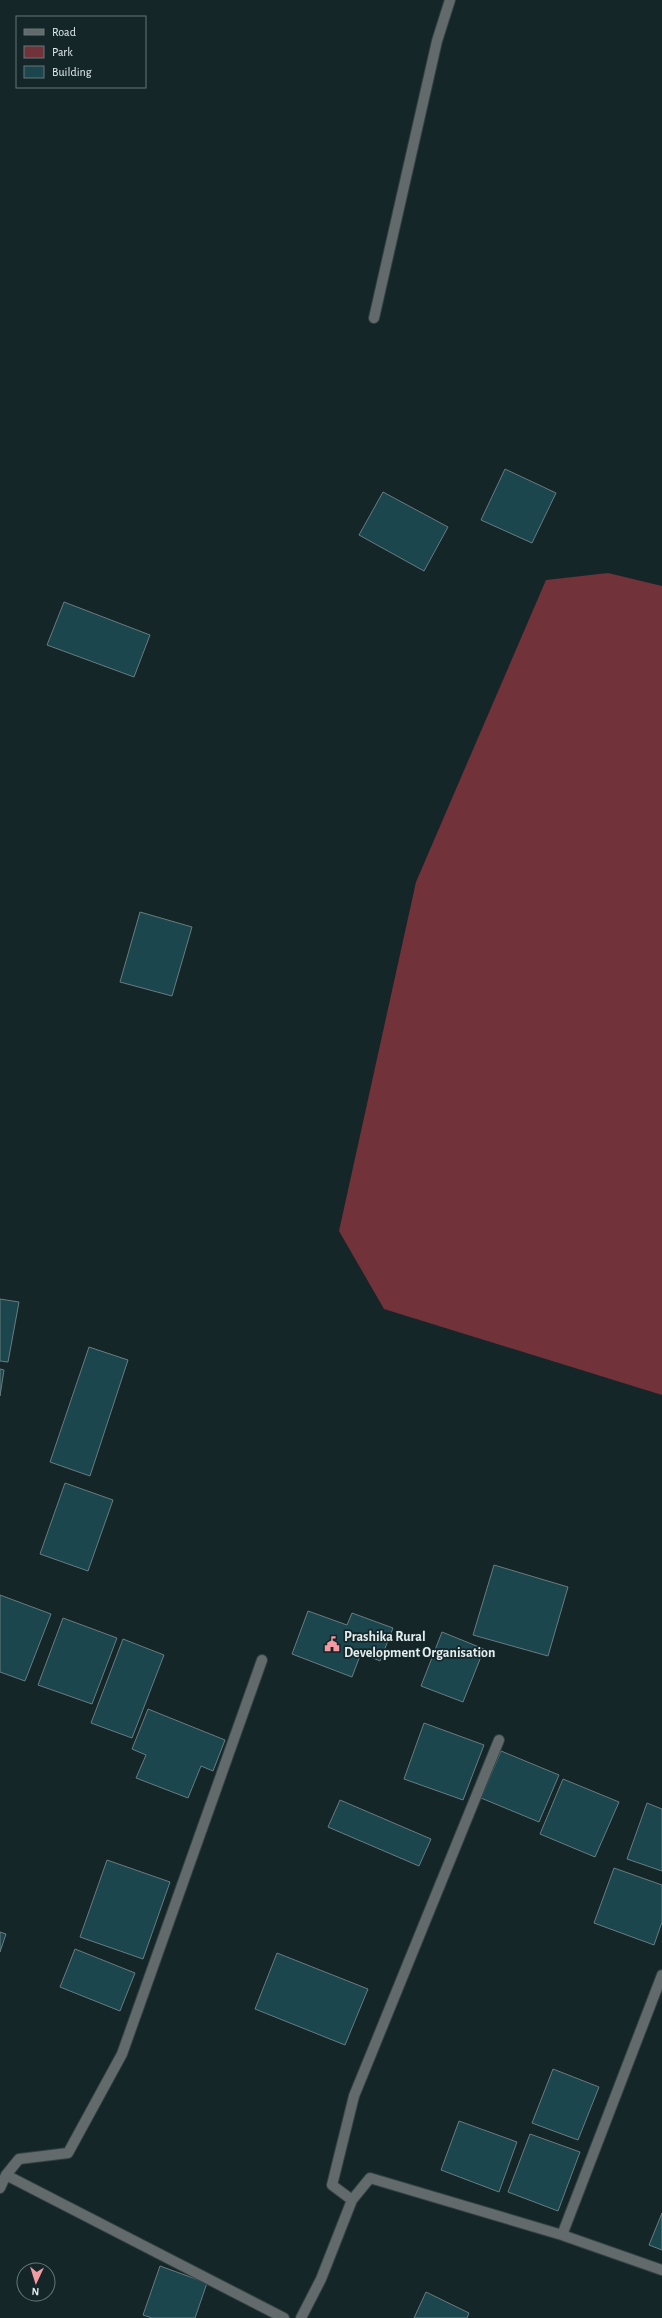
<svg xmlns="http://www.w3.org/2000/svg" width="662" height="2318" viewBox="0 0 662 2318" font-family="'Alegreya Sans',sans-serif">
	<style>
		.green { fill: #713239 }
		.building { fill: #1b464d; stroke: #697c7f }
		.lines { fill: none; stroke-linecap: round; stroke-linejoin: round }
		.minor-casing { stroke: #324245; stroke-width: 12 }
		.minor { stroke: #626a6b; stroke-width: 10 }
		.labels { text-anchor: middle; stroke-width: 3.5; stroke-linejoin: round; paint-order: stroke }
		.poi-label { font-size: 14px; font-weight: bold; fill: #e2edef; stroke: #152629; text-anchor: start }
	</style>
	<rect width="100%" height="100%" fill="#152629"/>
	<path class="green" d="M608,573L662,586V1395L384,1309L339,1231L416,882L546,580Z"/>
	<path class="building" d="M505,469L556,493L532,543L481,520Z
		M383,492L448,527L424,571L359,535Z
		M64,602L150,635L134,677L47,645Z
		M140,912L192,927L172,996L120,982Z
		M0,1299L19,1302L8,1362L0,1361Z
		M89,1347L128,1360L90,1476L50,1462Z
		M0,1369L4,1370L0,1396Z
		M65,1483L113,1500L88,1571L40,1554Z
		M494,1565L568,1587L548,1656L473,1635Z
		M0,1595L51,1614L25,1681L0,1672Z
		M308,1611L347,1625L352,1613L393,1628L380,1661L361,1653L352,1677L292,1654Z
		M63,1618L117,1638L92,1704L38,1685Z
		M442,1632L484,1649L463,1702L421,1686Z
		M123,1639L164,1655L132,1738L91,1723Z
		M148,1709L225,1740L213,1771L201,1766L188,1798L136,1778L146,1755L132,1749Z
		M424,1723L484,1745L463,1800L404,1779Z
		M501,1751L559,1775L539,1822L481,1798Z
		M563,1779L619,1802L595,1857L540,1834Z
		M340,1800L431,1839L419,1866L328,1827Z
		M647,1803L662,1809V1871L627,1859Z
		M107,1860L170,1882L143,1959L80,1937Z
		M614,1868L662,1885V1922L654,1945L594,1923Z
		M0,1932L6,1934L0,1952Z
		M75,1949L135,1973L120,2011L60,1987Z
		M277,1953L368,1989L345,2045L255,2009Z
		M553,2069L599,2087L578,2140L532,2123Z
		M459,2121L517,2142L499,2192L441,2170Z
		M530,2134L580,2152L558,2211L508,2192Z
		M662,2213V2250L649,2245Z
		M160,2266L207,2283L195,2318H152L143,2315Z
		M426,2292L469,2313L467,2318H414Z"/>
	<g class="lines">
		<g class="minor-casing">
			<path id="minor" d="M374,318L437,41L450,0
				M6,2175L284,2318
				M0,2188L6,2175L19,2159L68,2153L122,2054L262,1660
				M352,2200L370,2178L562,2235L662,2270
				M562,2235L662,1975
				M301,2318L321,2279L352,2200L332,2185L354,2096L499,1740"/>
		</g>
		<use href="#minor" class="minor"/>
	</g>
	<defs>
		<g id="civic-bare" transform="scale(1.2)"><path d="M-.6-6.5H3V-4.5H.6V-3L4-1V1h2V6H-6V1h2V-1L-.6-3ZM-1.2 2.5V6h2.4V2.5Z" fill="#f49aa2" stroke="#152629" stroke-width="2.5" paint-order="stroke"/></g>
	</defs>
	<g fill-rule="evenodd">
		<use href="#civic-bare" x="332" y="1644"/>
	</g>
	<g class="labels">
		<g class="poi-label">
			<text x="344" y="1641">Prashika Rural<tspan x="344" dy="16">Development Organisation</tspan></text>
		</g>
	</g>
	<rect x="16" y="16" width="130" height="72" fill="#152629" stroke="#677678"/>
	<rect x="24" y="29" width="20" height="6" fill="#626a6b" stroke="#677678"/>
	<text x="52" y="36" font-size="12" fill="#e2edef">Road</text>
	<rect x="24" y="46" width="20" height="12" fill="#713239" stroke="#677678"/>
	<text x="52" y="56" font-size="12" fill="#e2edef">Park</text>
	<rect x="24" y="66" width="20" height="12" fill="#1b464d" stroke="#677678"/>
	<text x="52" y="76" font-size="12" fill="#e2edef">Building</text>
	<g transform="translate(36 2282) rotate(184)"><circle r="19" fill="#152629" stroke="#677678"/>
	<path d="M0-3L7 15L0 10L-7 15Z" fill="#f49aa2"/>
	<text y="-6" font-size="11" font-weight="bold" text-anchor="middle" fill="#e2edef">N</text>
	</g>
</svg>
